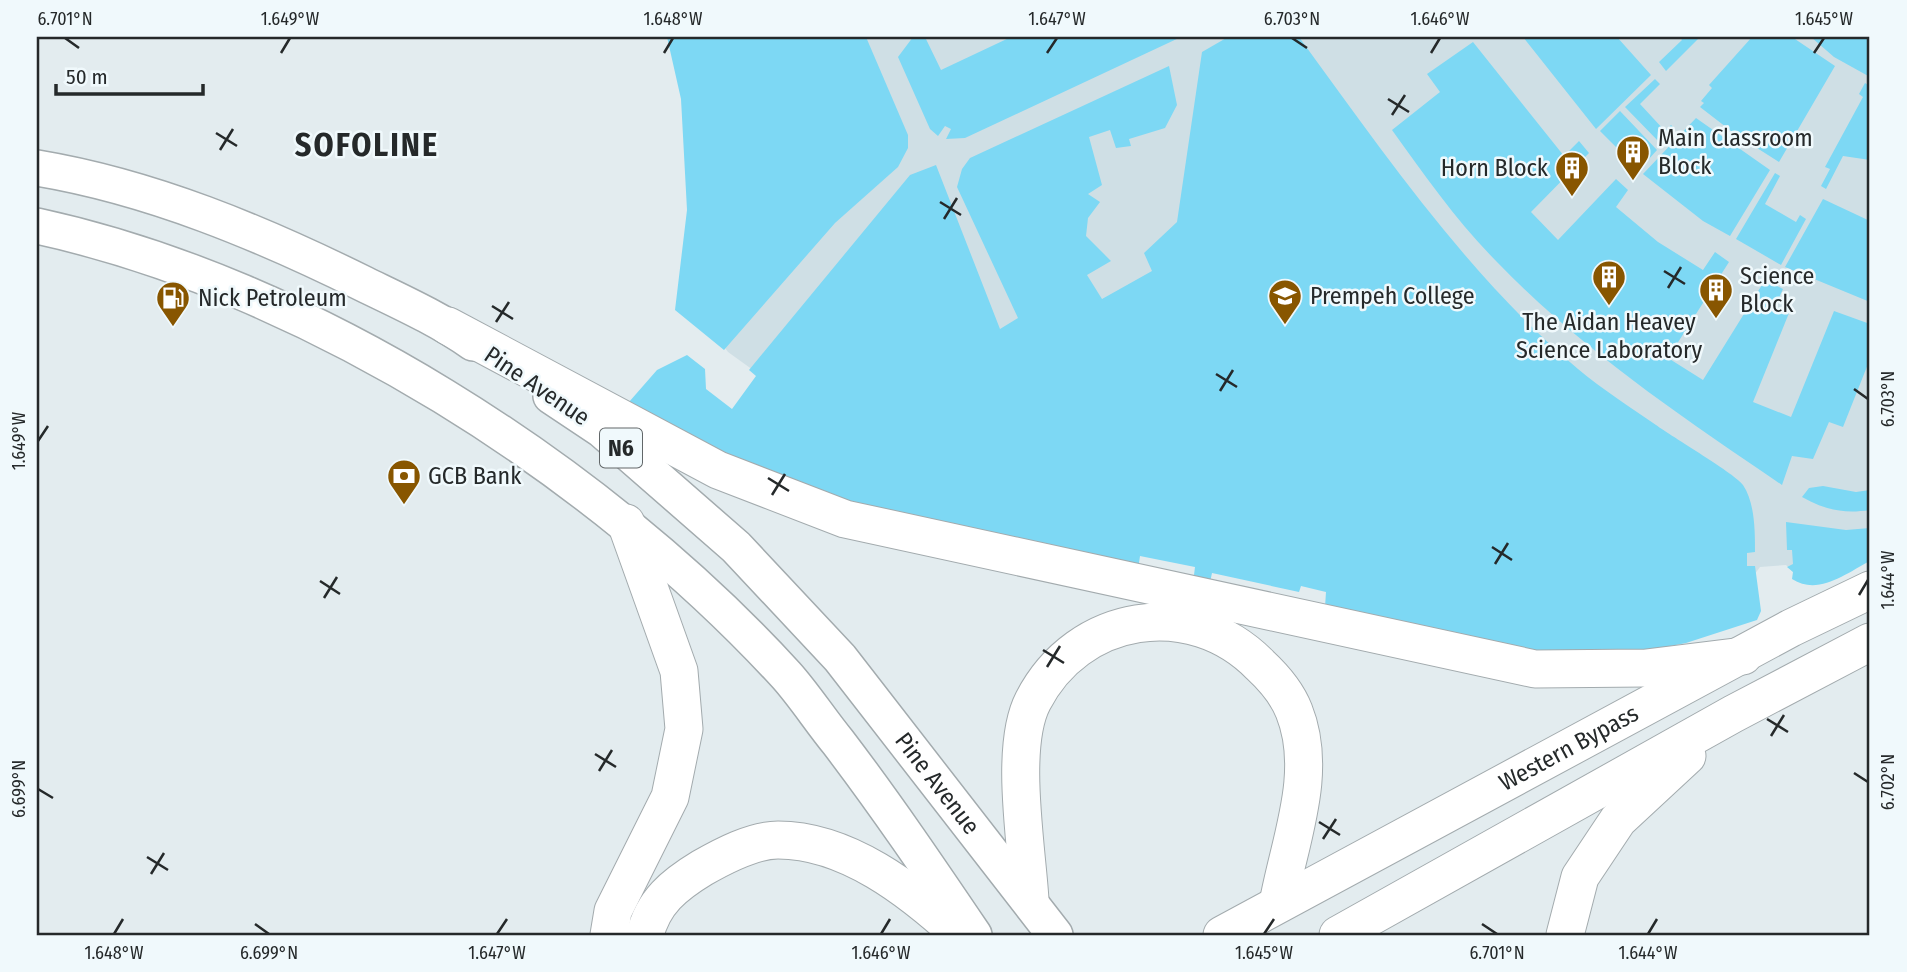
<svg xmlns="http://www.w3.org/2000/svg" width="1907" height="972" viewBox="0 0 1907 972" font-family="'Fira Sans Condensed',sans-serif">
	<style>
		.built { fill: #cfdfe5 }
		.green { fill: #7dd8f4 }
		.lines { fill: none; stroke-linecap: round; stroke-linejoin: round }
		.primary-casing { stroke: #a3abae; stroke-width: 38 }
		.trunk-casing { stroke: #a3abae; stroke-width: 39 }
		.primary { stroke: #fff; stroke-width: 35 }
		.trunk { stroke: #fff; stroke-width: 37 }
		.ticks { fill: none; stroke: #25292a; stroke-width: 2.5 }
		.labels { text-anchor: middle; stroke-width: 5; stroke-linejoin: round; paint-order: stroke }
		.shield { fill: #f0f9fc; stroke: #626769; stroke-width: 2 }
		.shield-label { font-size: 23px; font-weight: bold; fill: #25292a }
		.poi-label { font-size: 24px; fill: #25292a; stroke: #f0f9fc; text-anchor: start }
		.street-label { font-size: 24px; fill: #25292a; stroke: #f0f9fc }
		.district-label { font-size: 32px; font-weight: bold; letter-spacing: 2px; fill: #25292a; stroke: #f0f9fc }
		.neatline { fill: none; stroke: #25292a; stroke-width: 2.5 }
		.ticks-label { font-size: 18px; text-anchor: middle; fill: #25292a }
	</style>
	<rect width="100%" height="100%" fill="#e3ecef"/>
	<path class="built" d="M675,37H1870V537L1794,573L1786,565L1760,567L1743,590L753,370L728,352L720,341L693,212Z"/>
	<path class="green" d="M667,37H866L908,135V148L898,167L835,223L724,350L675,310L687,210L681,99Z
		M913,37H925L941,70L1011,37H1181L965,138L946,139L951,129L945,126L938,136L930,129L898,57Z
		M1228,37H1299C1384,153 1467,275 1578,369C1602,389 1630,407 1656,425C1671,436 1737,475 1743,485C1755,503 1755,531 1755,552L1747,553V566H1755L1761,611L1757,620L1686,643L1599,660L1538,654L1325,607L1326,592L1301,586L1299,592L1212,573L1209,587L1193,583L1195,567L1140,556L1138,570L818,497L702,446L629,402L657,370L687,355L705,369L706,389L732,409L756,376L749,370L910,175L936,165L1000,329L1018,318L957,187L962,169L970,158L1169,66L1177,105L1165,128L1129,139L1131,146L1116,148L1110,130L1089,137L1102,185L1088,194L1100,202L1088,218L1086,236L1111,261L1087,275L1102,299L1152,271L1144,253L1177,222L1202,52Z
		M1523,37H1617L1651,75L1596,129Z
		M1680,37H1700L1666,71L1659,62L1682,40Z
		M1752,37H1792L1835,66L1779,162L1735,134L1700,107L1704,103L1701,101L1712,88L1709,85Z
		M1811,37H1870V77L1834,57Z
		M1473,42L1564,156L1579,141L1589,153L1531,212L1558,240L1616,179L1628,190L1616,207L1658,242L1703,270L1715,252L1729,262L1668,358L1703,380L1765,280L1783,289L1775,306L1789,313L1753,402L1791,417L1834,311L1870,324V359L1843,427L1829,422L1813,459L1792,456L1782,485C1683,418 1581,349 1498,263C1458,223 1425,176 1392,130L1440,92L1427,74Z
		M1655,79L1660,84L1640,104L1665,131L1671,125L1675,129L1661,144L1625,107Z
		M1865,83L1870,86V160L1843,156L1826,189L1821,186L1830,169L1825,167L1863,97L1859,94Z
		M1620,111L1657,150L1639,170L1600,131Z
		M1696,118L1770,170L1730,236L1703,221L1643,174Z
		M1775,173L1780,176L1765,204L1796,222L1800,215L1806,219L1781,265L1736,239Z
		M1823,199L1870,221V302L1785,267Z
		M1823,486L1856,492L1870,490V510C1844,514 1825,510 1802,497L1809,488Z
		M1786,522L1846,530L1870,528V561C1845,574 1818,596 1792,579L1793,572L1787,567L1793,564L1792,550H1787Z"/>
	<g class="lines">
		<g class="primary-casing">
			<g id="primary">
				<path d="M37,168C151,187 261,233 364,284C401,302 439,319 473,343"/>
				<path d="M37,226C309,285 599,471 786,675C804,695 820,720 838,742C886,805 930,870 974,935"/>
				<path id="s1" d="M551,396L602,430L736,547L840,658L1055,935"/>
			</g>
		</g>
		<g class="trunk-casing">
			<g id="trunk">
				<path d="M448,326L718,470L845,519L1535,669L1646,668L1743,656"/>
				<path d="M1030,900C1027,848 1009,747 1033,701C1078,613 1191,595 1260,665C1274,678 1287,693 1294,711C1319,773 1289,842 1278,904"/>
				<path d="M609,935L613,911L670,797L684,729L679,671L626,523"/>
				<path d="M645,935C653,902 674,885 702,868C723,856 753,840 778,840C847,840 911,890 960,935"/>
				<path id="s2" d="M1222,935L1791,628L1870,590"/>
				<path d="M1338,935L1733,714L1870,642"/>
				<path d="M1565,935L1580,877L1618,820L1687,756"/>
			</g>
		</g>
		<use href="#primary" class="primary"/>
		<use href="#trunk" class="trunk"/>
	</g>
	<path class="ticks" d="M65,38L79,48M1292,38L1307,48M281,53L290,38M664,53L673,38M1047,53L1057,38M1431,53L1440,38M1814,53L1824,38M1388,99L1409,112M1392,115L1405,95M216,133L237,146M220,150L233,129M940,202L961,215M944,219L957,198M1664,271L1685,284M1668,288L1681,267M492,306L513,319M496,322L509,302M1216,374L1237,387M1854,389L1868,399M1220,391L1233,370M38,441L48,426M768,478L789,491M772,495L785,474M1492,547L1512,560M1495,564L1508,543M320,581L340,594M1859,595L1868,580M324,598L337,577M1043,650L1064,663M1047,667L1060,646M1767,719L1788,732M1771,736L1784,715M595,754L616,767M599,771L612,750M1854,773L1868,782M38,789L53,798M1319,822L1340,835M1323,839L1336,819M147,857L168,870M151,874L164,853M255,924L269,934M1482,924L1497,934M114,934L123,919M497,934L507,919M881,934L890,919M1264,934L1274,919M1648,934L1657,919"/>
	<defs>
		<g id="building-pin" transform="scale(1.75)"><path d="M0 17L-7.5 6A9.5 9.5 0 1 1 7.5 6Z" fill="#885600" stroke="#f0f9fc"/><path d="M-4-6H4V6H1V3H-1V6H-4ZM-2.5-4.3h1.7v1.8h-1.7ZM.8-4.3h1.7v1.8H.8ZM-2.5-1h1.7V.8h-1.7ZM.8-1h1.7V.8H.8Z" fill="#fff"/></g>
		<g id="school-pin" transform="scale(1.75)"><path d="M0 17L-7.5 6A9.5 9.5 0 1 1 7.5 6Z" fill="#885600" stroke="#f0f9fc"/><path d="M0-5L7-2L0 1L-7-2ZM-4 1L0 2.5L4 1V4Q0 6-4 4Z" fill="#fff"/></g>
		<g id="fuel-pin" transform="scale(1.75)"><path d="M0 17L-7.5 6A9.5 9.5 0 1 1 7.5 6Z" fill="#885600" stroke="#f0f9fc"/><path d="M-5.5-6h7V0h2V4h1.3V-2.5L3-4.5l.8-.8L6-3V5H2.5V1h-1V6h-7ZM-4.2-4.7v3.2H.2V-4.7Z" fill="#fff"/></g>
		<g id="bank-pin" transform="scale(1.75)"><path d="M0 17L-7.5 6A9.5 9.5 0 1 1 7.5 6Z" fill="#885600" stroke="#f0f9fc"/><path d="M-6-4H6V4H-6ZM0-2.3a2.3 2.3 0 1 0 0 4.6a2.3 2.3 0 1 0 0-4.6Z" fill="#fff"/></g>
	</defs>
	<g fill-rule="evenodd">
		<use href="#building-pin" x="1633" y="152"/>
		<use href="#building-pin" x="1572" y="168"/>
		<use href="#building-pin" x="1609" y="277"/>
		<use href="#building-pin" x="1716" y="290"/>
		<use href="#school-pin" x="1285" y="296"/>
		<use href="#fuel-pin" x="173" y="298"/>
		<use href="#bank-pin" x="404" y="476"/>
	</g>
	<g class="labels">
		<rect class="shield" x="600" y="428.5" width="42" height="39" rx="5"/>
		<g class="shield-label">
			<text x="621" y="456">N6</text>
		</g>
		<g class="poi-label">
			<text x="1658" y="146">Main Classroom<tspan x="1658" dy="28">Block</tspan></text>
			<text x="1548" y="176" text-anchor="end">Horn Block</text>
			<text x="1740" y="284">Science<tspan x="1740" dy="28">Block</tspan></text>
			<text x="1310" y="304">Prempeh College</text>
			<text x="198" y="306">Nick Petroleum</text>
			<text x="1609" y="330" text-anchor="middle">The Aidan Heavey<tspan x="1609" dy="28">Science Laboratory</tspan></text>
			<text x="428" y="484">GCB Bank</text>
		</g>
		<g class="street-label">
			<text transform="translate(537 386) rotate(34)" y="8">Pine Avenue</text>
			<text dy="8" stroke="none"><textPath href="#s2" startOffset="394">Western Bypass</textPath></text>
			<text dy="8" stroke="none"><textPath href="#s1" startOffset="550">Pine Avenue</textPath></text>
		</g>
		<g class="district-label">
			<text x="367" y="156">SOFOLINE</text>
		</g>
	</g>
	<rect width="1907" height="972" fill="none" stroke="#f0f9fc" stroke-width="77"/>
	<path d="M56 84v10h147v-10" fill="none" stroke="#25292a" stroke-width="3.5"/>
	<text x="66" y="84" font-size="21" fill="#25292a" stroke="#f0f9fc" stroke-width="5" paint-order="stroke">50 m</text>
	<rect x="38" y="38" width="1830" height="896" class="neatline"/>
	<g class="ticks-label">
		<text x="65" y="25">6.701°N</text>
		<text x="290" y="25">1.649°W</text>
		<text x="673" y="25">1.648°W</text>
		<text x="1057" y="25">1.647°W</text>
		<text x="1292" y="25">6.703°N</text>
		<text x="1440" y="25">1.646°W</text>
		<text x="1824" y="25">1.645°W</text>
		<text transform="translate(1888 399) rotate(-90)" y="6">6.703°N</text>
		<text transform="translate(19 441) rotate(-90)" y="6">1.649°W</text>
		<text transform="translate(1888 580) rotate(-90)" y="6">1.644°W</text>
		<text transform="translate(1888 782) rotate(-90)" y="6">6.702°N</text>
		<text transform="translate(19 789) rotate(-90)" y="6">6.699°N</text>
		<text x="114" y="959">1.648°W</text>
		<text x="269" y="959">6.699°N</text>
		<text x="497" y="959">1.647°W</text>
		<text x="881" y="959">1.646°W</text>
		<text x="1264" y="959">1.645°W</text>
		<text x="1497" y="959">6.701°N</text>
		<text x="1648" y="959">1.644°W</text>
	</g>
</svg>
